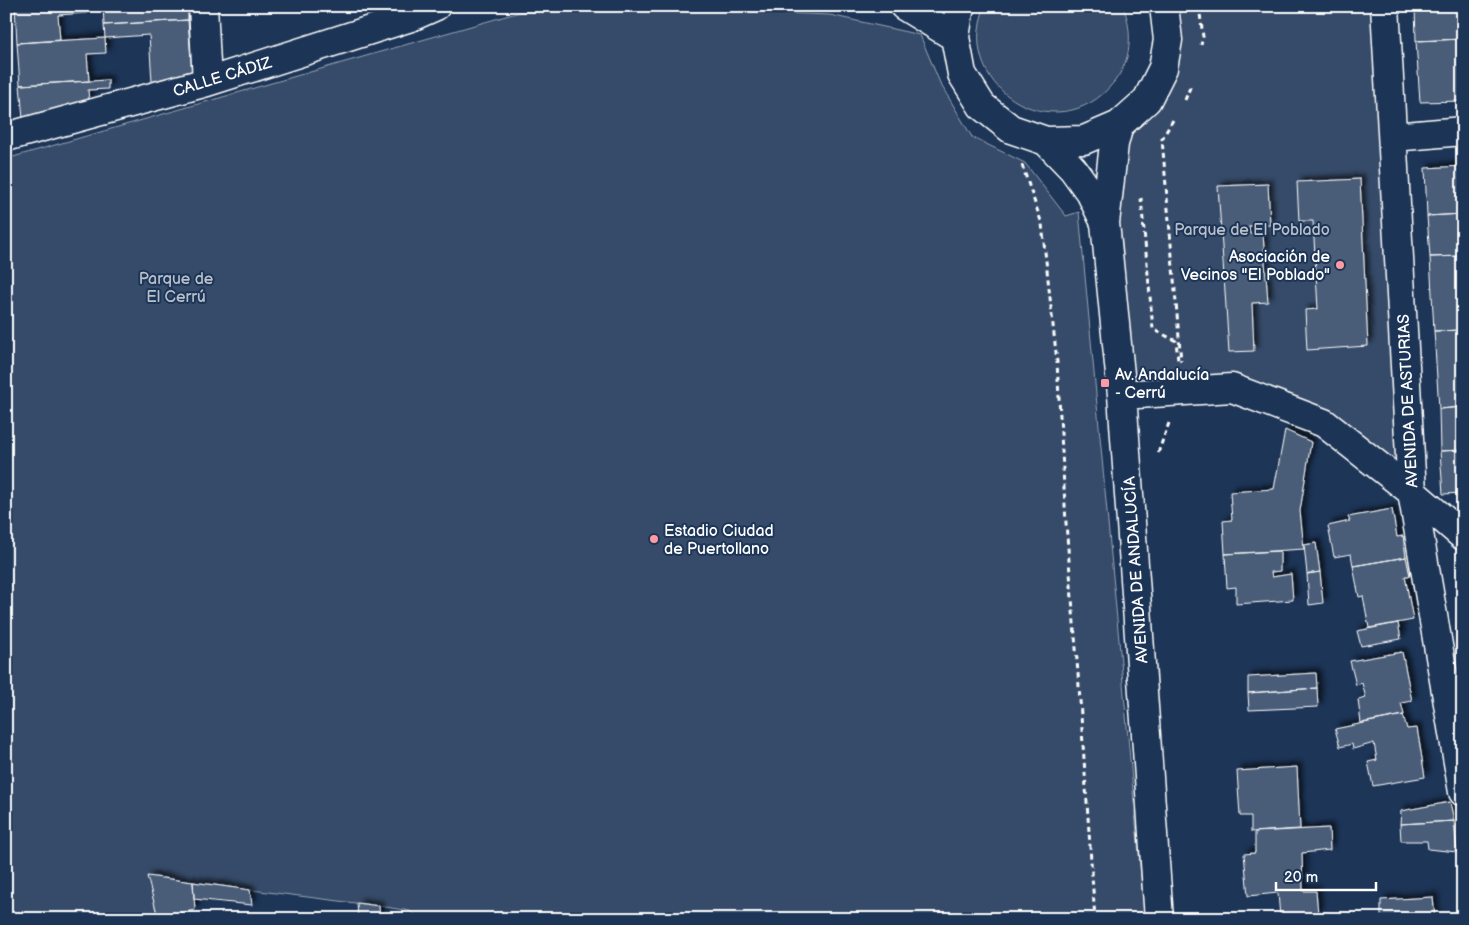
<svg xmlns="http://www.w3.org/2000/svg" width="1469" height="925" viewBox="0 0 1469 925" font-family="'Balsamiq Sans',sans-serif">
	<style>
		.green { fill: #364b69; stroke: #9aa5b4 }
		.building { fill: #4a5d79; stroke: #fff; filter: url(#shadow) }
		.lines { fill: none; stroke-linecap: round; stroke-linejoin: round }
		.minor-casing { stroke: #fff; stroke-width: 31 }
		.path { stroke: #fff; stroke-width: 3; stroke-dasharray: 5 4; stroke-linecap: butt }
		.minor { stroke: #1d3557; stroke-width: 28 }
		.poi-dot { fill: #ff9aa2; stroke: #1d3557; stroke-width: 2 }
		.labels { text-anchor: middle; stroke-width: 4; stroke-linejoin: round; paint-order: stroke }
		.street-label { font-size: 16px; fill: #fff; stroke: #1d3557 }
		.park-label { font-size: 16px; fill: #b9c0ca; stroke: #1d3557 }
		.poi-label { font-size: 16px; fill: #fff; stroke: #1d3557; text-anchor: start }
	</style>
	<defs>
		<filter id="shadow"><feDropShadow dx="4.5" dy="-4.5" stdDeviation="2.5" flood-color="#0009"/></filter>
	</defs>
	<rect width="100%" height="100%" fill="#1d3557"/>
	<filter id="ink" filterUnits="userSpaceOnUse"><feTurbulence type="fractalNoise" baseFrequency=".02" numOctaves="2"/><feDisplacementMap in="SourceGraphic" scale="10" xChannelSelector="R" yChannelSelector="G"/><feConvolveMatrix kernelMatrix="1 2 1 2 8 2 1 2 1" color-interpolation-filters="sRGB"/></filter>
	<g filter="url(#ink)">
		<path class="green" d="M985,6H1123C1132,29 1132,55 1119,75C1067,155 950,93 985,6Z
			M1164,6H1385L1412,492L1324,423L1232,388L1122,395L1114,144L1146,100Z
			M710,10L830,15L920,35L940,83L972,137L1025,163L1066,216L1079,212L1145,919H420L410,911L379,906L148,877L158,919H6V159L520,12Z"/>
		<path class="building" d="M15,6H87V13L58,15L60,40L17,43Z
			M103,6H188V20L104,25Z
			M1415,6H1463V39L1416,41Z
			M188,20L192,71L152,82L149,35L105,38L104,25Z
			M105,38L106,53L87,54L89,81L20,85L17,43Z
			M1463,39V101L1420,102L1416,41Z
			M108,80V89L88,90L89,101L23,119L20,85Z
			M1463,166V214L1427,216L1425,168Z
			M1360,179L1368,346L1307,350L1305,310L1318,309L1313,221H1299L1297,182Z
			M1268,184L1270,225L1249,226L1250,234H1263L1268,302L1252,303L1254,351L1229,352L1218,186Z
			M1463,214V256L1430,257L1427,216Z
			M1463,256V330L1434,331L1430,257Z
			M1463,330V407L1439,409L1434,331Z
			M1463,407V450L1440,451L1439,409Z
			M1285,430L1311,442L1300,511L1304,549L1225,554L1223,521L1232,520L1230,492L1274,489Z
			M1463,450V493L1443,494L1440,451Z
			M1392,509L1397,537L1403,536L1406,557L1353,566L1351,554L1334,557L1328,526L1350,521L1348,517Z
			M1316,543L1320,572L1307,574L1304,545Z
			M1280,551V571L1271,572L1272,577L1291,574L1293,600L1236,604V587L1227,588L1225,554Z
			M1406,557L1410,576H1405L1413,620L1369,628L1363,596L1359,597L1353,566Z
			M1320,572L1323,603L1309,605L1307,574Z
			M1398,623L1401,639L1361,646L1357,631Z
			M1402,652L1412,701L1401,703L1404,715L1361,723L1358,700L1366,698L1362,683L1356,685L1350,661Z
			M1316,673L1317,688L1248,693V677Z
			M1317,688L1318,707L1249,710L1248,693Z
			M1403,715L1407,729L1417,728L1425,777L1373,786L1368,762L1377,760L1374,743L1353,749L1352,744L1340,747L1335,729Z
			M1297,767L1300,829L1251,832V816H1240L1237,771Z
			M1450,802L1454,821L1400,824L1401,811Z
			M1454,821L1457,852L1428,849L1427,841H1401L1400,824Z
			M1329,828L1330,850L1302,853L1303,891H1316L1318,914L1280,917L1278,893L1248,896L1244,854L1255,853V832Z
			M147,876L193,882L195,910L158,917Z
			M193,882L250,890L252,905L194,899Z
			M1433,897L1435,919H1381V900Z
			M357,903L379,906L380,919H358Z"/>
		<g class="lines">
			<g class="minor-casing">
				<path id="minor" d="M203,6L207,82
					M904,6L955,37
					M960,6L955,37L962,74L982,106L1011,129L1046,141L1084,140L1119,125L1147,100L1163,68L1168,40L1164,6
					M1385,6L1412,492L1463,792
					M1119,125L1114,144L1105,223L1122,395L1159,919
					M6,137L207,82L411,17L436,6
					M1393,137L1463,131
					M1046,141L1073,169L1091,194L1105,223
					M1122,395L1232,388L1324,423L1412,492L1463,536"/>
			</g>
			<path class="path" d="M1199,6L1203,37L1201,45
				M1185,100L1191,85
				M1173,120L1162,139L1181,361
				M1022,165L1042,224L1057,362L1066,523L1079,686L1095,919
				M1141,198L1153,329L1176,341L1178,361
				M1158,453L1169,423"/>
			<use href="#minor" class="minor"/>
		</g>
	</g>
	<g class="poi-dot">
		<circle cx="1340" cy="265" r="5"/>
		<rect x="1100" y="378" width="10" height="10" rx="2.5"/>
		<circle cx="654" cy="539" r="5"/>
	</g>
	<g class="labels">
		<g class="street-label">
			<text transform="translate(222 76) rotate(-17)" y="6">CALLE CÁDIZ</text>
			<text transform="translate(1407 401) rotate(-93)" y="6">AVENIDA DE ASTURIAS</text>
			<text transform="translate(1135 570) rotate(-94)" y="6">AVENIDA DE ANDALUCÍA</text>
		</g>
		<g class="park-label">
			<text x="1252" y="235">Parque de El Poblado</text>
			<text x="176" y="284">Parque de<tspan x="176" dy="18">El Cerrú</tspan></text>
		</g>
		<g class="poi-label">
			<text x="1330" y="262" text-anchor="end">Asociación de<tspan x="1330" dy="18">Vecinos "El Poblado"</tspan></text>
			<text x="1115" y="380">Av. Andalucía<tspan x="1115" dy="18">- Cerrú</tspan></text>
			<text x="664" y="536">Estadio Ciudad<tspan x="664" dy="18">de Puertollano</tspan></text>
		</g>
	</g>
	<rect width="1469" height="925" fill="none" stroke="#1d3557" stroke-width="25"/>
	<rect x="12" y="12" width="1444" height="900" fill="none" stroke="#fff" stroke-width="2" filter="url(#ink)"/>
	<path d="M1276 882v8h100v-8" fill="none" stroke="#ffffff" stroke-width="2.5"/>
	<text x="1284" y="882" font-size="15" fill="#ffffff" stroke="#1d3557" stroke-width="4" paint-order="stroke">20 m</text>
</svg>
